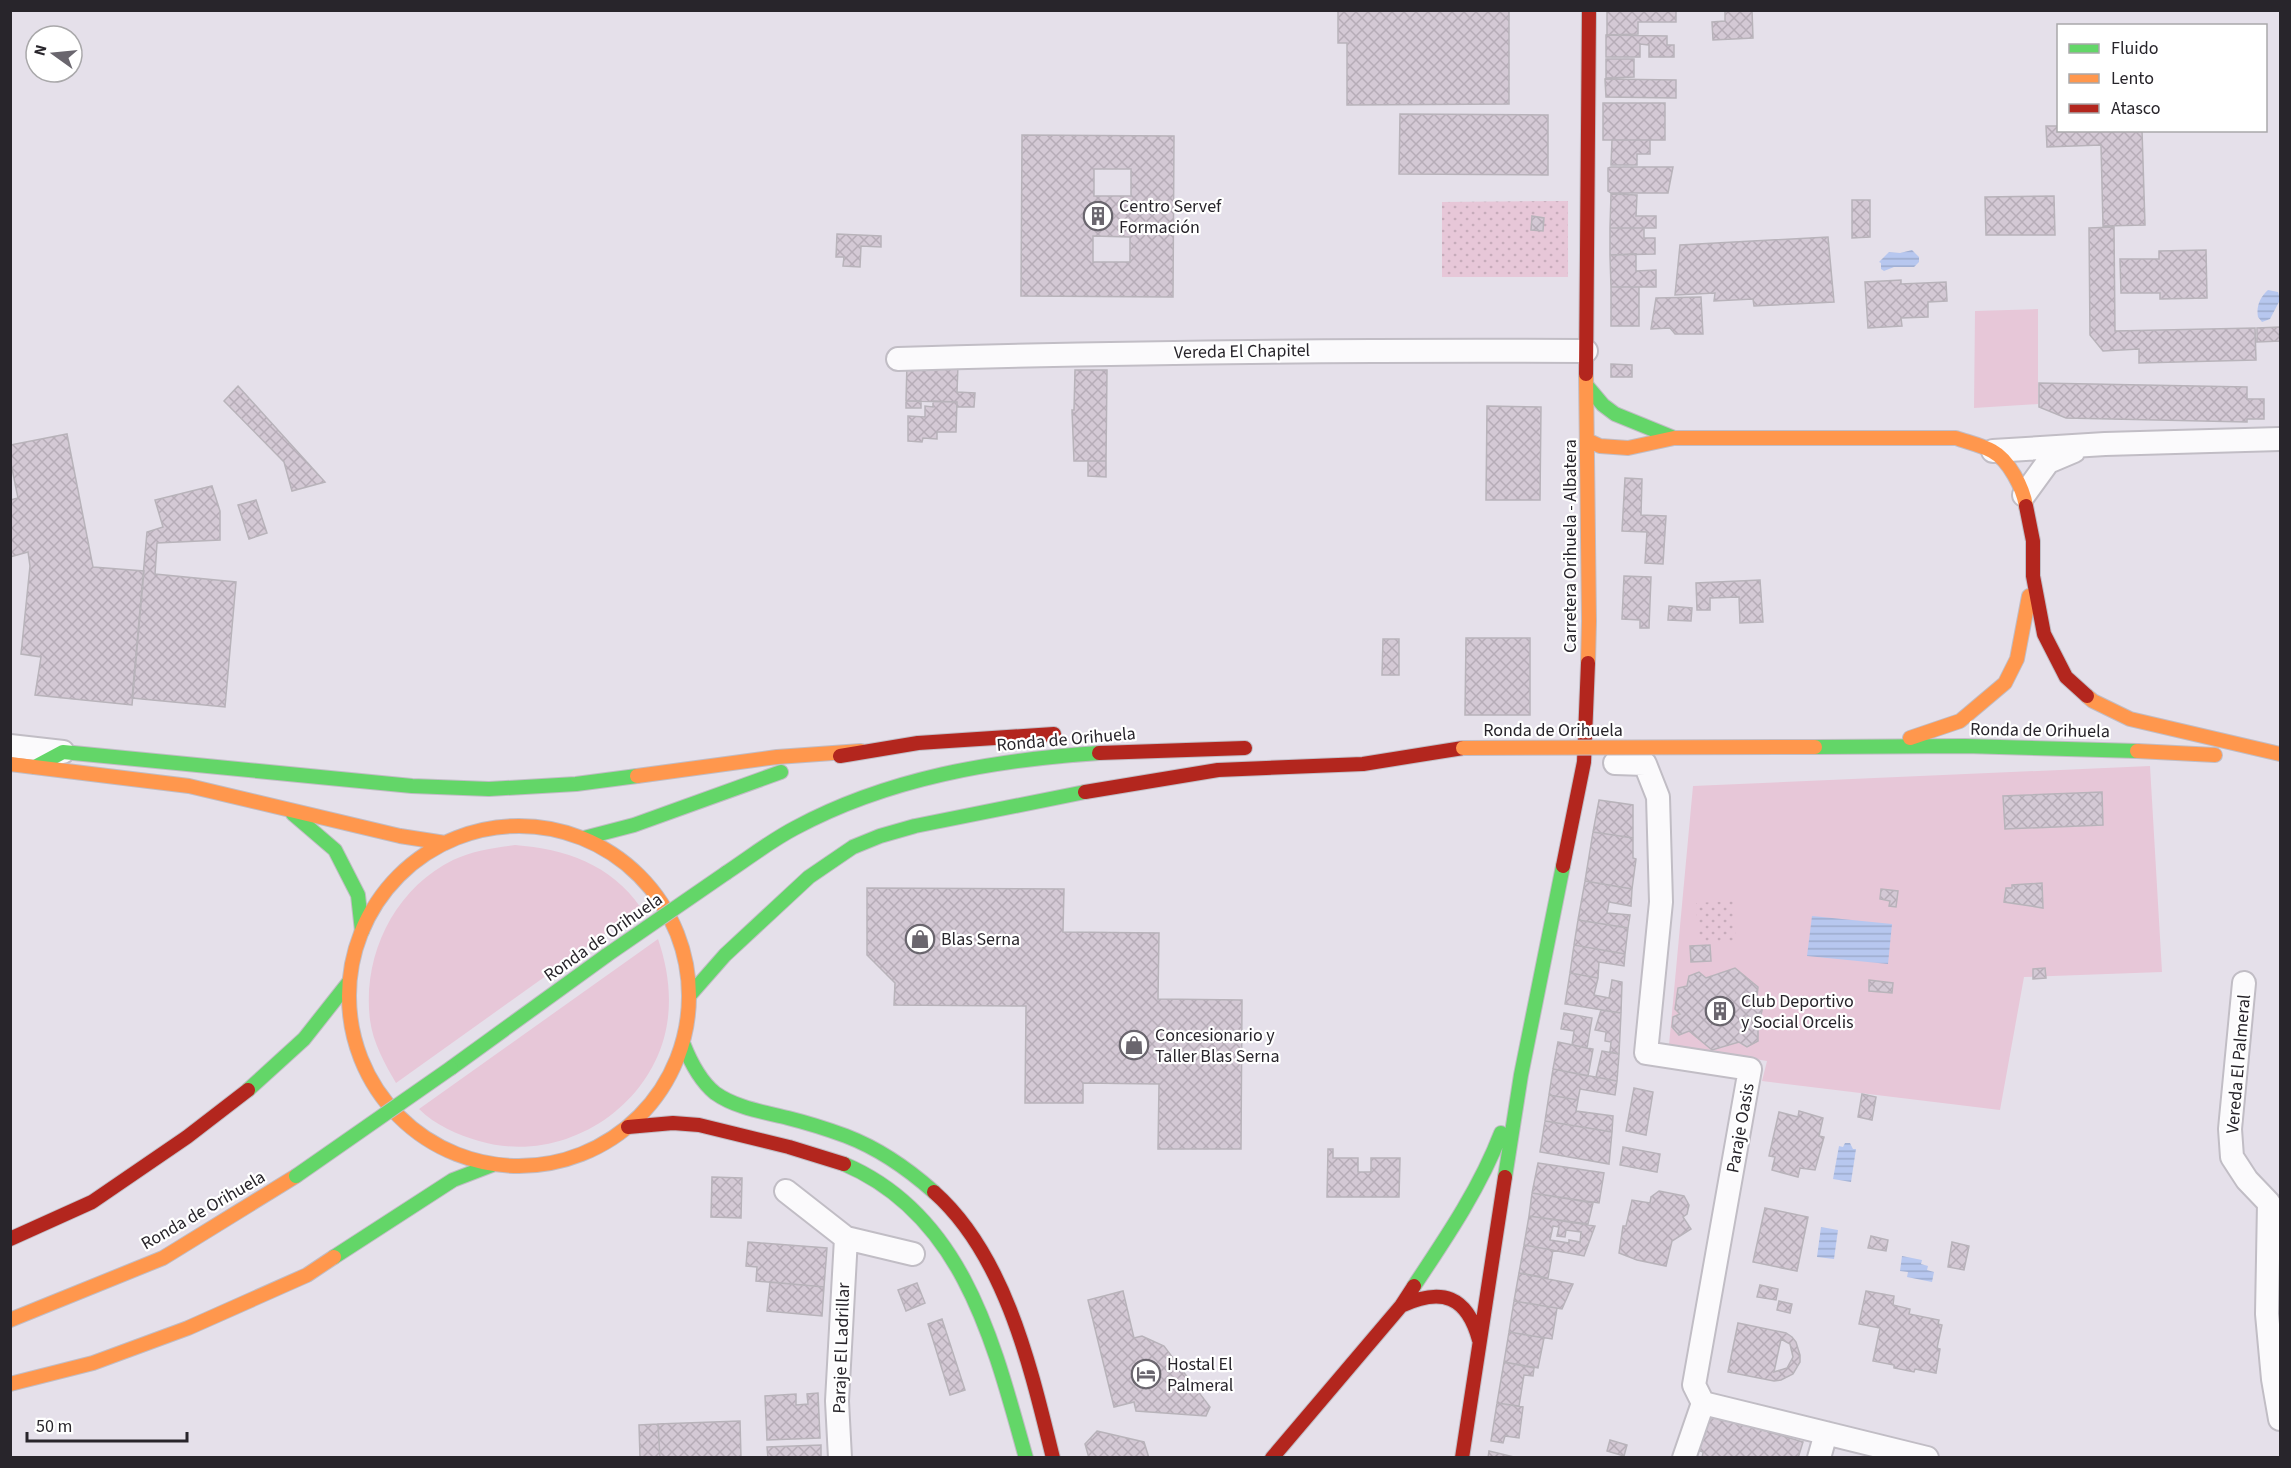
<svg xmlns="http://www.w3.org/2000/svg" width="2291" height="1468" viewBox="0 0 2291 1468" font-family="'Source Sans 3',sans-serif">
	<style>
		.grass { fill: #e7c7d8 }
		.park { fill: url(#park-dots) }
		.water { fill: url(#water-rules) }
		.building { fill: url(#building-cross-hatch); stroke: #b8b3ba; stroke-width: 1.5; fill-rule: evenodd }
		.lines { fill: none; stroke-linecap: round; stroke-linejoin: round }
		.street-casing { stroke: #c1bdc5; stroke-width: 26 }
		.fast-casing { stroke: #c1bdc5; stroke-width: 16 }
		.slow-casing { stroke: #c1bdc5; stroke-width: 16 }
		.jam-casing { stroke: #c1bdc5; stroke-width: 16 }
		.street { stroke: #fbfafc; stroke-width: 22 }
		.fast { stroke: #63d668; stroke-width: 14 }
		.slow { stroke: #ff974d; stroke-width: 14 }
		.jam { stroke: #b3261e; stroke-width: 14 }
		.fast-bridge-casing { stroke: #c1bdc5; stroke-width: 16; stroke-linecap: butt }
		.slow-bridge-casing { stroke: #c1bdc5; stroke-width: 16; stroke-linecap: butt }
		.fast-bridge { stroke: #63d668; stroke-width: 14 }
		.slow-bridge { stroke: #ff974d; stroke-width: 14 }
		.labels { text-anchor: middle; stroke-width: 4.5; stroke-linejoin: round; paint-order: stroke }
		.poi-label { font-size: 18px; fill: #28252b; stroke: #fff; text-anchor: start }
		.street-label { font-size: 18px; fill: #28252b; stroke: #fff }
	</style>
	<defs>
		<pattern id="park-dots" width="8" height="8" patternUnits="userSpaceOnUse" patternTransform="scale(1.5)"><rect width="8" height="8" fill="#e7c7d8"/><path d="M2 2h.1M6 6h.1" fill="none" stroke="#c6abba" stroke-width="1.8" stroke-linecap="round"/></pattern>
		<pattern id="water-rules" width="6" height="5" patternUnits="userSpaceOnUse" patternTransform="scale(1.5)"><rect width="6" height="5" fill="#b7c7ef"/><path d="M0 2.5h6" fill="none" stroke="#9dabcd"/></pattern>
		<pattern id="building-cross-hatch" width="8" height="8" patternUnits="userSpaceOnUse" patternTransform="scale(1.5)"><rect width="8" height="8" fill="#d4c9d5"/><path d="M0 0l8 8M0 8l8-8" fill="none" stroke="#b6acb7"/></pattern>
	</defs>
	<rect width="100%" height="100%" fill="#e5e0ea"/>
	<path class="grass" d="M2038,309V404L1974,408L1975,311Z
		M2150,766L2162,972L2024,977L2000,1110L1762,1081L1767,1061L1669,1045L1693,786Z
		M515,845C565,849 611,864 641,908L396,1083C385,1064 373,1043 370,1020C362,956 394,889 453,860C472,851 493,848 515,845Z
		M658,939C669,971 673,1005 664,1038C642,1116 556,1164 479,1141C458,1135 435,1125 419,1109Z"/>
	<path class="park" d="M1568,201V277H1442V202Z
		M1734,901L1736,943L1698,942L1696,903Z"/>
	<path class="water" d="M1912,250L1919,257V262L1914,267H1894L1884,271L1881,269V263L1879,262L1889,252L1900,253Z
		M2268,290L2278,292L2280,300L2270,319L2262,322L2258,317C2256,307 2260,297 2268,290Z
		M1812,916L1892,924L1888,964L1807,956Z
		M1845,1143H1850L1853,1149H1856L1851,1182L1833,1179L1839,1146L1843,1147Z
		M1821,1227L1838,1230L1834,1259L1817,1257Z
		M1902,1256L1922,1260L1921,1264L1928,1266L1927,1270L1934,1272L1932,1282L1907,1277L1908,1272L1900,1271Z"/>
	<path class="building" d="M1338,10H1509V104L1347,105V43H1338Z
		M1607,10H1676V22H1638V34L1607,35Z
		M1725,10H1752L1753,38L1713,40L1712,22L1725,21Z
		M1606,35L1667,36V45H1674V57H1649V45L1640,44V57H1606Z
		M1606,59H1634V77L1606,78Z
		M1605,79L1676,80V98L1606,97Z
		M1603,103H1665V140H1603Z
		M1400,114L1548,115V175L1399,174Z
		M2046,126H2058V130H2142L2145,225L2103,226L2101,145L2047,147Z
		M1022,135L1174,136L1173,297L1021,296ZM1094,169H1131V196H1094ZM1093,236L1130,237V262H1093Z
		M1612,140H1650V154H1637V165H1611Z
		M1611,167H1673L1668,193H1611L1608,191V168Z
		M1611,194L1637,195L1636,216H1656V228H1610Z
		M2054,196L2055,235H1986L1985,197Z
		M1852,200H1870V237L1852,238Z
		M1532,216L1544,218L1543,231L1531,230Z
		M2114,227L2115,331L2255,328L2256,360L2139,363V349L2103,351L2090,335L2089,228Z
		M1610,228H1644V238H1655V254L1610,255Z
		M837,234L881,236V247L861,246L860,267L843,266L844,257H836Z
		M1828,237L1834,302L1754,306L1753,299L1714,301L1715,293L1675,295L1680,245Z
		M2206,250L2207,298L2160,299V293H2121L2120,259H2159V251Z
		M1636,254V271L1656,270V287H1611L1610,255Z
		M1901,280V284L1946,282L1947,301L1928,302V317L1901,318L1902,326L1868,328L1865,282Z
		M1611,287H1639V326H1611Z
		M1701,297L1703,334H1675L1670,328L1651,329L1656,298Z
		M2280,327V341L2257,342V328Z
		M907,363L958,365L957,392L975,393L974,407H957V402L906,401Z
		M1611,364L1632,365V377H1611Z
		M1075,370H1107L1106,461H1074L1072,410H1074Z
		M2039,383L2247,387V399H2264V419H2247V422L2066,418L2039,407Z
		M238,386L325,482L292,491L284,462L224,401Z
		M906,401H921V408H906Z
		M933,401L957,402L956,432H937V439L923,438L922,442L908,441V416L925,417V406L933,407Z
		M1487,406L1541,407L1540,500H1486Z
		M67,434L93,567L144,571L132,705L35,695L41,657L21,654L30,566L28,552L10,557V500L18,498L10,459V445Z
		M1088,461H1106V477L1088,476Z
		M1625,478L1642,479L1641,515L1666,516L1663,564L1645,563L1647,532L1622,531Z
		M212,486L220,511V540L157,543L155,574L236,582L225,707L132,698L147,532L163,527L155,500Z
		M256,500L267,533L249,539L238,505Z
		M1624,576L1651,577L1649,628H1640V620L1622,619Z
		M1760,580L1763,622L1740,623L1739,597L1710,598V610H1697L1696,583Z
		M1669,606L1692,608L1691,621L1668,620Z
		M1466,638H1530V715H1465Z
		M1383,639H1399V675H1382Z
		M2102,792L2103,825L2005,829L2003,796Z
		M1599,800L1633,805V838L1593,832Z
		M1593,832L1633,838V858L1636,859L1632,889L1585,881Z
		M1585,881L1632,889L1631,906L1609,902L1607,913L1630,915L1628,928L1578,920Z
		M2042,883L2043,908L2004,902L2006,888H2012V885Z
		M867,888L1064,889L1063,932L1159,933L1158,999L1242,1000L1241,1149H1158L1159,1084L1083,1083V1103H1025L1026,1006L894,1005L895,983L867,955Z
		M1881,889L1898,891L1896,907L1889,906L1890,901L1880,899Z
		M1578,920L1628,928L1625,954L1574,945Z
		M1574,945L1625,954L1624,966L1599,962L1598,978L1570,973Z
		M1710,945L1711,961L1691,962L1690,946Z
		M1735,968L1758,987L1757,996L1764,1002L1761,1015L1753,1017L1752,1025L1758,1030V1041L1747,1047L1739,1042L1712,1050L1689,1031L1679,1035L1672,1027L1673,1017L1680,1014L1675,1009L1678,988L1687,986L1689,976L1699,972L1706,978Z
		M2045,968L2046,978L2033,979V969Z
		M1570,973L1598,978L1594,995L1609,998L1612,980L1622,982L1621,1013L1565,1004Z
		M1869,980L1893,983L1892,993L1869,991Z
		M1601,1010L1621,1013L1619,1054L1610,1052L1611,1042L1605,1041L1606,1032L1595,1030Z
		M1564,1013L1592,1018L1587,1048L1572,1045L1574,1031L1561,1029Z
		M1558,1042L1593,1049L1588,1076L1553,1069Z
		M1602,1051L1619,1054L1617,1081L1596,1077Z
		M1553,1069L1617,1081L1615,1095L1580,1089L1578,1100L1549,1095Z
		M1634,1088L1653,1092L1646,1135L1626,1131Z
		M1862,1094L1876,1097L1872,1120L1858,1117Z
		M1549,1095L1578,1100L1576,1111L1613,1116L1612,1132L1545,1121Z
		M1799,1111L1823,1118L1819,1136L1824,1137L1815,1170L1800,1168L1798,1177L1772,1170L1775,1157L1769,1156L1779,1112L1798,1117Z
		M1545,1121L1612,1132L1609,1164L1540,1152Z
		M1623,1147L1660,1154L1657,1172L1620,1165Z
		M1328,1149H1333V1158H1358V1172H1371V1158H1400L1399,1197H1327Z
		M1538,1163L1604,1173L1599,1203L1532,1193Z
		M712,1177L742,1178L741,1218L711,1217Z
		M1659,1191L1684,1196L1689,1205L1687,1214L1683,1217L1691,1229L1672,1241L1666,1266L1637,1260L1619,1253L1623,1226H1626L1632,1200L1650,1203L1651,1197Z
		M1532,1193L1593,1203L1588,1224L1529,1216Z
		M1765,1208L1808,1217L1797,1271L1753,1262Z
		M1529,1216L1595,1226L1584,1256L1524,1245ZM1553,1226L1559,1227L1557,1236L1565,1237L1566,1230L1581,1232L1580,1242L1569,1240V1243L1550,1240Z
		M1871,1236L1888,1240L1886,1251L1868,1248Z
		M748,1242L827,1248L824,1287L756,1281L757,1267L746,1266Z
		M1952,1242L1969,1246L1964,1270L1948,1267Z
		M1524,1245L1553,1250L1548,1278L1519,1273Z
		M1519,1273L1573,1284L1562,1309L1514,1301Z
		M770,1282L824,1287L822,1316L767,1311Z
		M917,1283L925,1303L906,1311L898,1290Z
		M1760,1285L1778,1289L1776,1300L1757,1297Z
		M1123,1291L1134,1338L1142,1336L1164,1346L1210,1407L1206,1416L1136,1411L1134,1402L1114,1407L1088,1300Z
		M1866,1291L1894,1296L1893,1305L1910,1309L1909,1314L1939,1320L1938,1324L1942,1325L1937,1348L1940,1349L1936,1373L1915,1369L1914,1372L1894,1368V1365L1873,1361L1880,1328L1859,1324Z
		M1514,1301L1557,1308L1552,1339L1509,1332Z
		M1779,1301L1792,1304L1790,1313L1777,1310Z
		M942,1319L965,1390L950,1395L928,1324Z
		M1738,1323L1786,1333L1792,1337L1796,1342L1800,1355V1362L1793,1374L1781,1380L1774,1381L1728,1372ZM1781,1339L1790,1344L1793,1357L1787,1368L1774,1372Z
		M1509,1332L1544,1338L1538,1368L1504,1362Z
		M1504,1362L1534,1368L1533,1376L1524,1375L1519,1406L1497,1403Z
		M818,1393L820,1438L767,1440L765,1396L796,1394V1405L808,1404L807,1394Z
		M1497,1403L1523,1407L1519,1438L1505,1436L1503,1443L1491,1441Z
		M1712,1415L1803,1442L1798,1458H1702L1703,1452L1698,1450Z
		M740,1421L741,1458H660L658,1424Z
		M658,1424L660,1458H635L640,1457L639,1425Z
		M1097,1431L1144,1442L1149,1458H1089L1085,1444Z
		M1610,1440L1627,1445L1624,1456L1607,1451Z
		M821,1445V1458H768L767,1447Z
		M1489,1451L1514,1457L1488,1458Z"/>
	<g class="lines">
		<g class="street-casing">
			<path id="street" d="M898,359C1128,352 1357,350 1586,351
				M1993,451L2105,444L2280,439
				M2024,495L2048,462L2074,451
				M10,746L63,752
				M1615,763L1645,764L1658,797L1661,902L1646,1053L1750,1069L1694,1385L1703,1403L1684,1458
				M2244,983L2230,1129L2232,1157L2247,1180L2269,1203L2267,1314L2273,1379L2280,1419
				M786,1191L846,1238L913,1254
				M1703,1403L1927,1458
				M840,1458L837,1401L846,1238
				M1819,1458L1826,1433"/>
		</g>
		<g class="fast-casing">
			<path id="fast" d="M1587,386L1603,405L1615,414L1674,438
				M1815,747L1965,746L2137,751
				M35,767L63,752L412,786L489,789L576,784L637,776
				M293,814L335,850L358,895L362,931
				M584,838L634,825L781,772
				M726,873C749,858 770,841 795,828C888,778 994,760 1099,753
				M689,996L725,955L809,877L853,847L880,836L915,826L1085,792
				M683,1043C690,1061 699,1080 715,1093C736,1108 764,1112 788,1118C808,1123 827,1129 846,1136C880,1149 907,1168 934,1192
				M451,1068L607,955
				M248,1090L304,1039L349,982
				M844,1164C964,1215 994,1344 1026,1458
				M1505,1177L1521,1075L1563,866
				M334,1257L453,1180L492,1165
				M1414,1286C1446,1238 1480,1188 1501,1133"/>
		</g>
		<g class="slow-casing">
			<path id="slow" d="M1586,374L1589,621L1588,663
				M1587,440L1600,446L1628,448L1674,438H1956C1967,442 1981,445 1992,451C2009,460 2023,488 2026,506
				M2087,696L2093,701L2130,719L2280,754
				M1910,738L1960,721L2005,683L2017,659L2029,596
				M2137,751L2215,755
				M10,764L189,786L400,836L445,843
				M637,776L777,757L861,751
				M349 996a170 170 0 1 1 340 0a170 170 0 1 1-340 0Z
				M10,1320L163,1258L296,1176
				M10,1384L93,1363L188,1328L307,1275L334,1257"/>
		</g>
		<g class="jam-casing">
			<path id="jam" d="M1586,374L1589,10
				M2026,506L2033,541V576L2044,634L2066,677L2087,696
				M1099,753L1245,748
				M840,756L918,743L1054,734
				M1085,792L1218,770L1363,764L1463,748
				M1563,866L1584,762L1588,663
				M628,1127L673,1123L699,1125L789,1147L844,1164
				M934,1192C1006,1256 1031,1369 1053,1458
				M10,1239L92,1202L187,1137L248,1090
				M1401,1306C1442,1287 1467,1296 1479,1340
				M1272,1458L1401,1306L1414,1286
				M1462,1458L1505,1177"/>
		</g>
		<use href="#street" class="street"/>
		<use href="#fast" class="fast"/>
		<use href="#slow" class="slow"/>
		<use href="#jam" class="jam"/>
		<g class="fast-bridge-casing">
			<path id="fast-bridge" d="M607,955L726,873
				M296,1176L451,1068"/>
		</g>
		<g class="slow-bridge-casing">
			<path id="slow-bridge" d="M1463,748L1815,747"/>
		</g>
		<use href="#fast-bridge" class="fast-bridge"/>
		<use href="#slow-bridge" class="slow-bridge"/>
	</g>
	<defs>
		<g id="building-ring" transform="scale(1.5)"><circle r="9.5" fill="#fff" stroke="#6a666e" stroke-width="1.5"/><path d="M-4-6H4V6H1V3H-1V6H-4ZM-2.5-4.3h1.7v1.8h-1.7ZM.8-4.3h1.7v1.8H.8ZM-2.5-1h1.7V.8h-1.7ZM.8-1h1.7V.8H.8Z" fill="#6a666e"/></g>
		<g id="shop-ring" transform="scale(1.5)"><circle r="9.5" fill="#fff" stroke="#6a666e" stroke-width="1.5"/><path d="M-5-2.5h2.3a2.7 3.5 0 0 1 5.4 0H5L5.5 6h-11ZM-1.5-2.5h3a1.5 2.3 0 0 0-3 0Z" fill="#6a666e"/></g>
		<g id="hotel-ring" transform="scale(1.5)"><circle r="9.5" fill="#fff" stroke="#6a666e" stroke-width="1.5"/><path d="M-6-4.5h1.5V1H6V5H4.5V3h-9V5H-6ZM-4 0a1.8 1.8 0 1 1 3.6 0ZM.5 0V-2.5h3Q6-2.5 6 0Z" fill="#6a666e"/></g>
	</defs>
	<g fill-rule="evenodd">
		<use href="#building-ring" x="1098" y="216"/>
		<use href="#shop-ring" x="920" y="939"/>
		<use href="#building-ring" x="1720" y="1011"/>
		<use href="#shop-ring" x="1134" y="1045"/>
		<use href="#hotel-ring" x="1146" y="1374"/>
	</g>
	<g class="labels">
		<g class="poi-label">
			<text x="1119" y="212">Centro Servef<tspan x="1119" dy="21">Formación</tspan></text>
			<text x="941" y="945">Blas Serna</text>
			<text x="1741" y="1007">Club Deportivo<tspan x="1741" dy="21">y Social Orcelis</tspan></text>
			<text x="1155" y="1041">Concesionario y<tspan x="1155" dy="21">Taller Blas Serna</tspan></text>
			<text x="1167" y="1370">Hostal El<tspan x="1167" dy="21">Palmeral</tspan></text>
		</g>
		<g class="street-label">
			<text transform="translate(1242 351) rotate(-1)" y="6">Vereda El Chapitel</text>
			<text transform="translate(1570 546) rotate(-90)" y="6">Carretera Orihuela - Albatera</text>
			<text x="1553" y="736">Ronda de Orihuela</text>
			<text transform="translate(2040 730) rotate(1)" y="6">Ronda de Orihuela</text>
			<text transform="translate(1066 739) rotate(-5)" y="6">Ronda de Orihuela</text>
			<text transform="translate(603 937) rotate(-35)" y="6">Ronda de Orihuela</text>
			<text transform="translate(2238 1064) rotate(-85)" y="6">Vereda El Palmeral</text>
			<text transform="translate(1740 1128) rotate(-80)" y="6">Paraje Oasis</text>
			<text transform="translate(203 1210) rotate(-30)" y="6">Ronda de Orihuela</text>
			<text transform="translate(841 1348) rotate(-88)" y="6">Paraje El Ladrillar</text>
		</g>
	</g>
	<rect width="2291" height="1468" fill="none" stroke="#28252b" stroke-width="24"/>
	<rect x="2057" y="24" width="210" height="108" fill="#ffffff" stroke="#a9a8aa" stroke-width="1.5"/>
	<rect x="2069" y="44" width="30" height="9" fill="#63d668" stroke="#a9a8aa" stroke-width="1.5"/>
	<text x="2111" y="54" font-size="18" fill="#28252b">Fluido</text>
	<rect x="2069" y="74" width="30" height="9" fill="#ff974d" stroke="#a9a8aa" stroke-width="1.5"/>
	<text x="2111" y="84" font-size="18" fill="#28252b">Lento</text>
	<rect x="2069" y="104" width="30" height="9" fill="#b3261e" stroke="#a9a8aa" stroke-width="1.5"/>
	<text x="2111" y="114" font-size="18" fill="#28252b">Atasco</text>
	<g transform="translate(54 54) rotate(285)"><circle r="28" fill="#ffffff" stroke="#a9a8aa" stroke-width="1.5"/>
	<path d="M0-4.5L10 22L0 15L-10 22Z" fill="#6a666e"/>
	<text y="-9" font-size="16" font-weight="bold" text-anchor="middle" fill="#28252b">N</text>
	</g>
	<path d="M27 1432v9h160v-9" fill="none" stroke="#28252b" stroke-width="3"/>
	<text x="36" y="1432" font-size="18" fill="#28252b" stroke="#ffffff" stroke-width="4.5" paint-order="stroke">50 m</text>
</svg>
